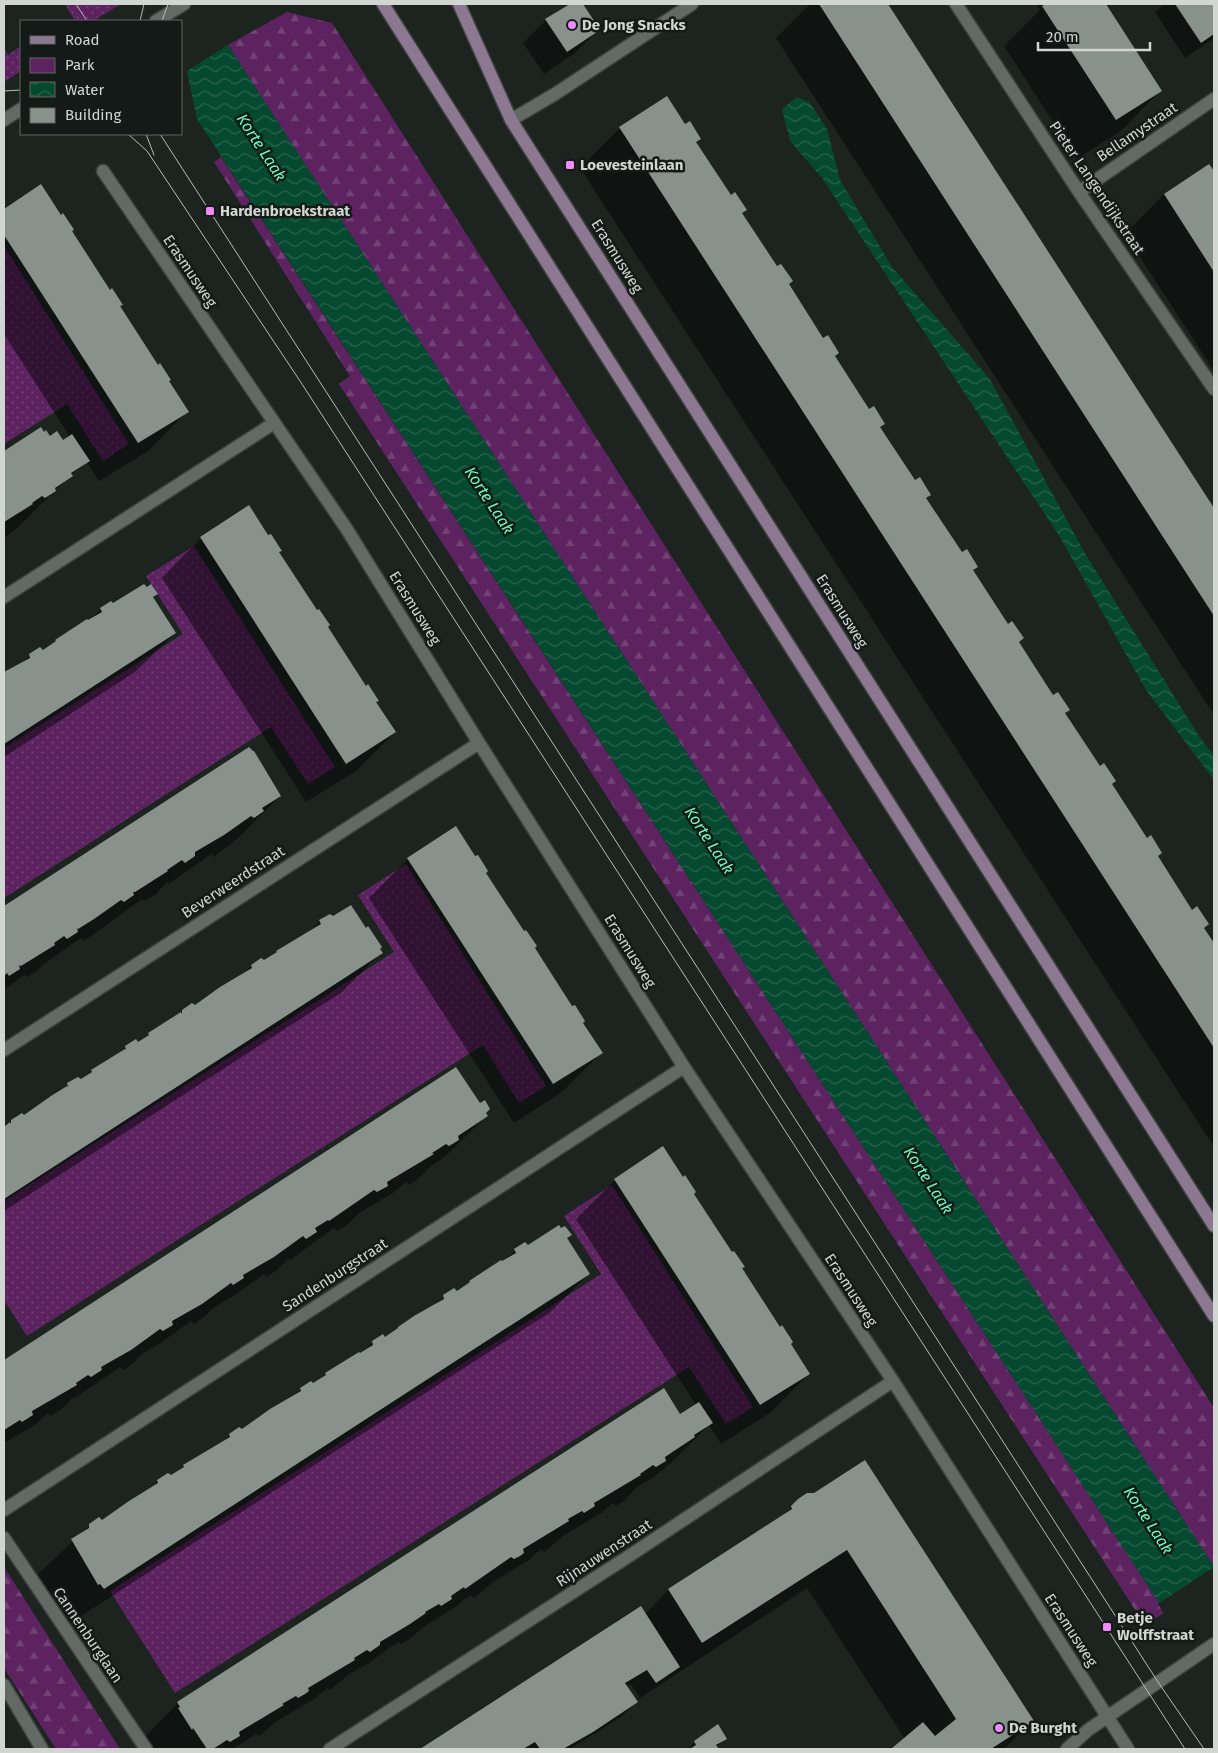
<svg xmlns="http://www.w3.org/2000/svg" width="1218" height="1753" viewBox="0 0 1218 1753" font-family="'Fira Sans',sans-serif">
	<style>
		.green { fill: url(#green-dots) }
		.forest { fill: url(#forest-firs) }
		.water { fill: url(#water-waves) }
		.pier { fill: #1d2420 }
		.shadow { fill: #0007 }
		.building { fill: #89918d }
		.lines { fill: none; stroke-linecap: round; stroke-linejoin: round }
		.minor-casing { stroke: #3c413e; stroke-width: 15 }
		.tertiary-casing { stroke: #3c413e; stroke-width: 15 }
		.secondary-casing { stroke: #3c413e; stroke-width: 15 }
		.minor { stroke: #636a66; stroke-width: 12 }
		.tertiary { stroke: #636a66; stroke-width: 12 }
		.secondary { stroke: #8d7891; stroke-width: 12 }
		.tram { stroke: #b6bbb8; stroke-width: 1 }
		.poi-dot { fill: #ef8bf6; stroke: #141a17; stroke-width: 2 }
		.labels { text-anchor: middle; stroke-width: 5; stroke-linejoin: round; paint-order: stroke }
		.poi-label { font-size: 15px; font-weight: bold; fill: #d2d6d3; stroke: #141a17; text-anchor: start }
		.street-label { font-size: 15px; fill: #d2d6d3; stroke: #141a17 }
		.water-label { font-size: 16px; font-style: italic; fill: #6afebb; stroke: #141a17 }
	</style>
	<defs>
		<pattern id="green-dots" width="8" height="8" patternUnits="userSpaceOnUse" patternTransform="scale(1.25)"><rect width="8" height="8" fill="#5c2360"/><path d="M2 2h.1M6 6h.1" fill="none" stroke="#724276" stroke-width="1.8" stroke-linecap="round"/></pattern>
		<pattern id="forest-firs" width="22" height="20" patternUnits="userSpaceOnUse" patternTransform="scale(1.25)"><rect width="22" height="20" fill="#5c2360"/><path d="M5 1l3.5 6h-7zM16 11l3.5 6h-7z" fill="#724276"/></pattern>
		<pattern id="water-waves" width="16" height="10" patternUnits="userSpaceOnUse" patternTransform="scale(1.25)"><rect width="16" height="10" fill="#054a30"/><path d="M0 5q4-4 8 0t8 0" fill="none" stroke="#29634d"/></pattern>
	</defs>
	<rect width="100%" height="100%" fill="#1d2420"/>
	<path class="green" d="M65,4H121L93,21H75Z
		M21,46V71L4,82V48L8,55Z
		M4,246L129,444L103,461L67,404L4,444Z
		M194,546L335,767L308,784L271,727L4,898V748L183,634L146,576Z
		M406,864L546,1086L519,1103L483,1045L27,1336L4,1300V1201L394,952L358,895Z
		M612,1185L753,1407L726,1424L689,1367L175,1693L110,1591L601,1274L564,1216Z"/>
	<path class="forest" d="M287,12L332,23L1214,1408V1567L228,45Z
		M221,157L1159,1603L1164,1613L1145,1625L339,384L350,376L214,162Z
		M4,1567L120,1749H56L4,1668Z"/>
	<path class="water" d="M228,45L1214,1567V1688L197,119L187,71Z
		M797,97L810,103L827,129L840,180L892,267L989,378L1086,555L1199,736L1214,756V780L1146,690L1060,537L822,178L790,141L782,109Z"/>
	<path class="pier" d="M1214,1567V1691L1173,1630L1158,1604Z"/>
	<path class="shadow" d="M572,4H581L598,30L575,53L544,74L523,43L546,20Z
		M810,4H886L1214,511V715L776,38Z
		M1036,4H1104L1161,90L1122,130L1077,159L1004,46L1040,10Z
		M1164,4H1214V38L1185,58L1155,12Z
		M666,98L685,126L700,139L696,143L731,197L745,210L741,214L869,411L884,424L879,428L915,482L930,495L926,499L961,554L976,567L972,571L1053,696L1069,710L1065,714L1214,946V1147L580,168L620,128Z
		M1209,166L1214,174V371L1125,234L1164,194Z
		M41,186L187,412L148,451L99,481L87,462L71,475L15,530L5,537L4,536V452L41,429L48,439L63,442L70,437L4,334V211Z
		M201,538L278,553L395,732L356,771L306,802L162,578Z
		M152,598L175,633L135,672L4,757V674L16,666H19L30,655L42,651L87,620L88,622L101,609Z
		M249,749L280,796L241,835L223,850L214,857L211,854L183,874L168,884L167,882L155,895L145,901L142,899L84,941L81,938L44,964L37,971L27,977L24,975L4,990V907Z
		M456,827L601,1053L562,1092L514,1123L369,898L408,859Z
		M320,921L378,949L381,953L342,992L4,1211V1128L12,1121L24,1117L61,1091L68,1084L85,1078L91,1071L119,1054L126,1047L143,1040L183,1011L195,1007L241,976L251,966L264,962L277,952L309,933Z
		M456,1069L486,1116L447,1155L431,1166L418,1179L409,1185L406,1182L393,1193L359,1213L347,1225L337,1231L334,1228L290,1260L289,1258L276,1271L266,1277L264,1274L233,1296L213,1308L204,1317L194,1324L191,1321L162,1342L142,1354L132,1364L123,1370L120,1367L75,1398L74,1397L61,1409L51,1416L48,1413L36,1424L4,1443V1362Z
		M615,1180L692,1194L731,1254L743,1267L741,1269L809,1374L770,1413L721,1444L709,1425L672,1462L655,1476L636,1488L625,1500L616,1506L613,1503L600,1514L563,1536L544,1552L542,1549L535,1554L529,1560L494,1581L479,1594L474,1598L471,1595L462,1601L457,1606L422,1628L411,1638L401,1644L399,1642L389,1648L369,1663L348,1675L330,1690L327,1688L314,1699L277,1721L259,1736L256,1734L233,1749H140L139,1743L178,1703L696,1405L576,1219Z
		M570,1235L566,1239L589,1274L549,1313L64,1627L33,1579L90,1525L102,1521L149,1490L158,1481L171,1477L184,1466L220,1445L230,1435L242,1431L290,1399L301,1389L313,1385L326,1374L360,1355L373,1342L385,1338L435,1306L444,1296L457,1292L463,1288L470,1282L501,1261L502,1263L515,1250Z
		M799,1500L1032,1721L1004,1749H893L905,1739L807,1588L640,1698L631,1684L626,1687L636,1702L621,1717L570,1749H422L641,1608L645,1614L668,1590L783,1516Z
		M725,1739L716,1747L718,1749H687L695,1742Z"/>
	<path class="building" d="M570,4H583L600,30L567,52L545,19Z
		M819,4H888L1139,392L1214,508V616Z
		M1046,4H1106L1162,91L1116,120L1042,6Z
		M1175,4H1214V34L1201,43Z
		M667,96L685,124L690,121L701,139L696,142L731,195L735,192L747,210L742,213L777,266L781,264L793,281L789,284L823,338L828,335L839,353L835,356L869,409L874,406L885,424L880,427L915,480L920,477L931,495L926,498L962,552L967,549L978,567L973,570L1008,624L1012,621L1024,638L1019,642L1053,695L1058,692L1070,710L1065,713L1100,766L1104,763L1116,781L1112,784L1147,838L1151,835L1162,853L1158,856L1192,910L1197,906L1209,924L1204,928L1214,943V1048L619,127Z
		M1209,164L1214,171V272L1164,194Z
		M41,184L61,215L63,213L73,228L74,230L72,231L110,290L112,288L123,305L120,306L158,365L160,363L171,380L169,381L189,412L138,443L4,235V209Z
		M41,427L44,432L46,430L50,436L57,431L63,440L72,434L90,461L71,473L73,476L55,488L56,491L45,498L42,496L32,503L33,504L4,522V451Z
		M249,505L268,535L271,534L282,551L279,552L317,610L319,609L330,625L328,627L366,686L368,684L379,701L376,702L396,732L346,764L200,537Z
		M144,584L147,587L151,584L158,594L153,597L176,633L4,744V672L30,658L29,654L40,647L43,650L56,641L55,640L87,619L88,620L102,612L100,608L111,601L113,603Z
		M249,747L253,751H254L281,796L262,808L264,811L254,818L251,816L224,835L195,852V856L185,863L182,860L167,870L168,871L135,892H133L134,895L124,902L121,900L94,919L78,929L77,928L78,932L67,939L64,936L54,943L55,945L21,966L19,965L20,969L9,976L7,973L4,976V906Z
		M456,826L475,856L478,855L488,871L486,873L524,931L526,930L537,946L535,948L572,1006L575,1005L585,1021L583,1023L603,1053L553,1084L407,858Z
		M351,905L366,928L368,926L382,947L380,949L383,953L4,1199V1127L10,1122L11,1124V1120L22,1113L24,1115L51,1096L67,1086L68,1087L67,1083L78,1077L81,1079L92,1072L91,1070L125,1049L126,1050L125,1046L136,1039L138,1042L149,1035L148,1033L181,1012L182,1014V1010L192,1003L195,1005L220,987L252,968L251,965L261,958L264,960L277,952L276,951L321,924L319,920L330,914L333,916Z
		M456,1067L480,1103L485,1100L490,1109L486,1113L488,1116L458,1136L459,1140L449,1146L446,1144L432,1153L434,1154L387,1182L388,1186L377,1192L374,1190L329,1221L328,1220L315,1228L317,1232L306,1239L303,1236L274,1257L243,1275L244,1278L233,1285L231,1283L202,1304L172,1321L173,1325L163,1331L160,1329L131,1350L101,1367L102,1370L91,1377L88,1375L76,1383L77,1385L32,1411L33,1415L22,1422L20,1420L4,1430V1360Z
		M663,1146L683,1177L685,1175L696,1192L694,1194L732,1252L734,1251L745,1267L742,1268L780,1327L782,1325L793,1342L791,1344L810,1374L760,1405L614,1179Z
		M559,1225L561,1228L565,1226L572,1235L567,1238L590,1274L104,1589L100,1584L98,1585L71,1539L89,1528V1524L99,1517L102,1520L129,1501L158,1483L157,1480L168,1473L171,1475L184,1467L183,1465L230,1437L229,1434L239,1427L242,1429L270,1409L301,1391L300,1388L311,1381L313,1383L326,1375L325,1373L359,1352L360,1353L373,1345L372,1341L383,1334L385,1337L398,1328V1327L414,1316L444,1299L443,1295L454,1288L457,1291L470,1282L469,1281L501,1260L502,1261L516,1253L514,1249L525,1242L528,1245Z
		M664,1388L680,1414L699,1402L713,1423L694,1435L695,1437L665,1457L666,1461L656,1467L653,1465L640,1474L641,1475L594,1503L595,1506L584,1513L582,1511L568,1519L569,1521L523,1549L524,1553L520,1556L514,1559L511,1557L465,1589L464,1587L451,1596L452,1599L441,1606L439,1604L425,1612L426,1613L410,1624L380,1642V1645L370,1652L367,1650L354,1658L355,1660L308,1688L309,1691L305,1694L298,1698L296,1696L282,1704L284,1705L239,1732L240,1736L230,1742L227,1740L213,1749H207L193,1728L192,1730L178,1708L180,1707L177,1702Z
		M865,1460L1034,1721L991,1749H891L923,1722L935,1736L956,1719L847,1550L702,1643L668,1589L792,1509L791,1506L798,1499L807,1493H814Z
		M641,1606L680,1667L656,1683L647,1670L625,1683L638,1702L593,1732L563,1749H540L535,1742L523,1749H420Z
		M718,1724L727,1739L716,1745L719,1749H690L696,1745L694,1741Z"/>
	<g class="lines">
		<g class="minor-casing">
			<path id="minor" d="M956,4L1079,192L1214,389
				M511,120L555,94L692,4
				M103,171L346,528L479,743L684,1067L893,1381L1128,1749
				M1079,192L1214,99
				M4,597L274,423
				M4,1050L479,743
				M4,1510L684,1067
				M4,1538L146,1749
				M4,1685L42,1749
				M330,1749L626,1558L893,1381
				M1067,1749L1088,1730L1214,1644"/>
		</g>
		<g class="tertiary-casing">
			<path id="tertiary" d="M156,21L184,4
				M4,120L21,109"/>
		</g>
		<g class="secondary-casing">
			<path id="secondary" d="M383,4L1214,1316
				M459,4L511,120L1214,1226"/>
		</g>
		<use href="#minor" class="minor"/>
		<use href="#tertiary" class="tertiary"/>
		<use href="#secondary" class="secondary"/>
		<path class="tram" d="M76,4L87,21
			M140,21L144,4
			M162,21L168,4
			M4,91L21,90
			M128,134L147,151L300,381L1185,1749
			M146,134L154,155
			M160,134L1158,1682L1204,1749"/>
	</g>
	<g class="poi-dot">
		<circle cx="572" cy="25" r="5"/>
		<rect x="565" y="160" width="10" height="10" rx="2.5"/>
		<rect x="205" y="206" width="10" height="10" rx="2.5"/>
		<rect x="1102" y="1622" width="10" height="10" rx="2.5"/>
		<circle cx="999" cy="1728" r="5"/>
	</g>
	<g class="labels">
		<g class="poi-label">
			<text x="582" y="30">De Jong Snacks</text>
			<text x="580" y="170">Loevesteinlaan</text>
			<text x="220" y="216">Hardenbroekstraat</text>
			<text x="1117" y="1623">Betje<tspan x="1117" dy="17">Wolffstraat</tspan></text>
			<text x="1009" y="1733">De Burght</text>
		</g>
		<g class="street-label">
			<text transform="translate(1137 132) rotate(-34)" y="5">Bellamystraat</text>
			<text transform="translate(1097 188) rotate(56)" y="5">Pieter Langendijkstraat</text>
			<text transform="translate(617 256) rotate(58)" y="5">Erasmusweg</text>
			<text transform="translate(190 271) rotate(56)" y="5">Erasmusweg</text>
			<text transform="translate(415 608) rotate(58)" y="5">Erasmusweg</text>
			<text transform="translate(842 611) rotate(58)" y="5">Erasmusweg</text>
			<text transform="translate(233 882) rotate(-33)" y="5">Beverweerdstraat</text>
			<text transform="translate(630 951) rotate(58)" y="5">Erasmusweg</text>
			<text transform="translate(335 1275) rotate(-33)" y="5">Sandenburgstraat</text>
			<text transform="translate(851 1290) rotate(57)" y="5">Erasmusweg</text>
			<text transform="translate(604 1553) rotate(-33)" y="5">Rijnauwenstraat</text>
			<text transform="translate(1071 1630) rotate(57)" y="5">Erasmusweg</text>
			<text transform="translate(88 1635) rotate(56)" y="5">Cannenburglaan</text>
		</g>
		<g class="water-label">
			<text transform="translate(262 147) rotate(57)" y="6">Korte Laak</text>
			<text transform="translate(490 500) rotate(57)" y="6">Korte Laak</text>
			<text transform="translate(710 840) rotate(57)" y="6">Korte Laak</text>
			<text transform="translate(929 1180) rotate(57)" y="6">Korte Laak</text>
			<text transform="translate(1149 1520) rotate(57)" y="6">Korte Laak</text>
		</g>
	</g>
	<rect width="1218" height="1753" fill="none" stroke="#d2d6d3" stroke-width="10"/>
	<rect x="20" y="20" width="162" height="115" fill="#141a17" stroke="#606562"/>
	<rect x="30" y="36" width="25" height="8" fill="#8d7891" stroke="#606562"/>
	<text x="65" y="45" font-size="15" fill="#d2d6d3">Road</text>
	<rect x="30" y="58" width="25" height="15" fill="#5c2360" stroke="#606562"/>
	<text x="65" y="70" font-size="15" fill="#d2d6d3">Park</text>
	<rect x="30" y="82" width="25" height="15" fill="url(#water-waves)" stroke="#606562"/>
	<text x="65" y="95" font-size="15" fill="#d2d6d3">Water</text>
	<rect x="30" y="108" width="25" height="15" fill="#89918d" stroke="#606562"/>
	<text x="65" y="120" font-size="15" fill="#d2d6d3">Building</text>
	<path d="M1038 42v8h112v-8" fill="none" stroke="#d2d6d3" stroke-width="2.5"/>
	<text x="1046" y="42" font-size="15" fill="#d2d6d3" stroke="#141a17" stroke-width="4" paint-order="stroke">20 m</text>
</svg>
